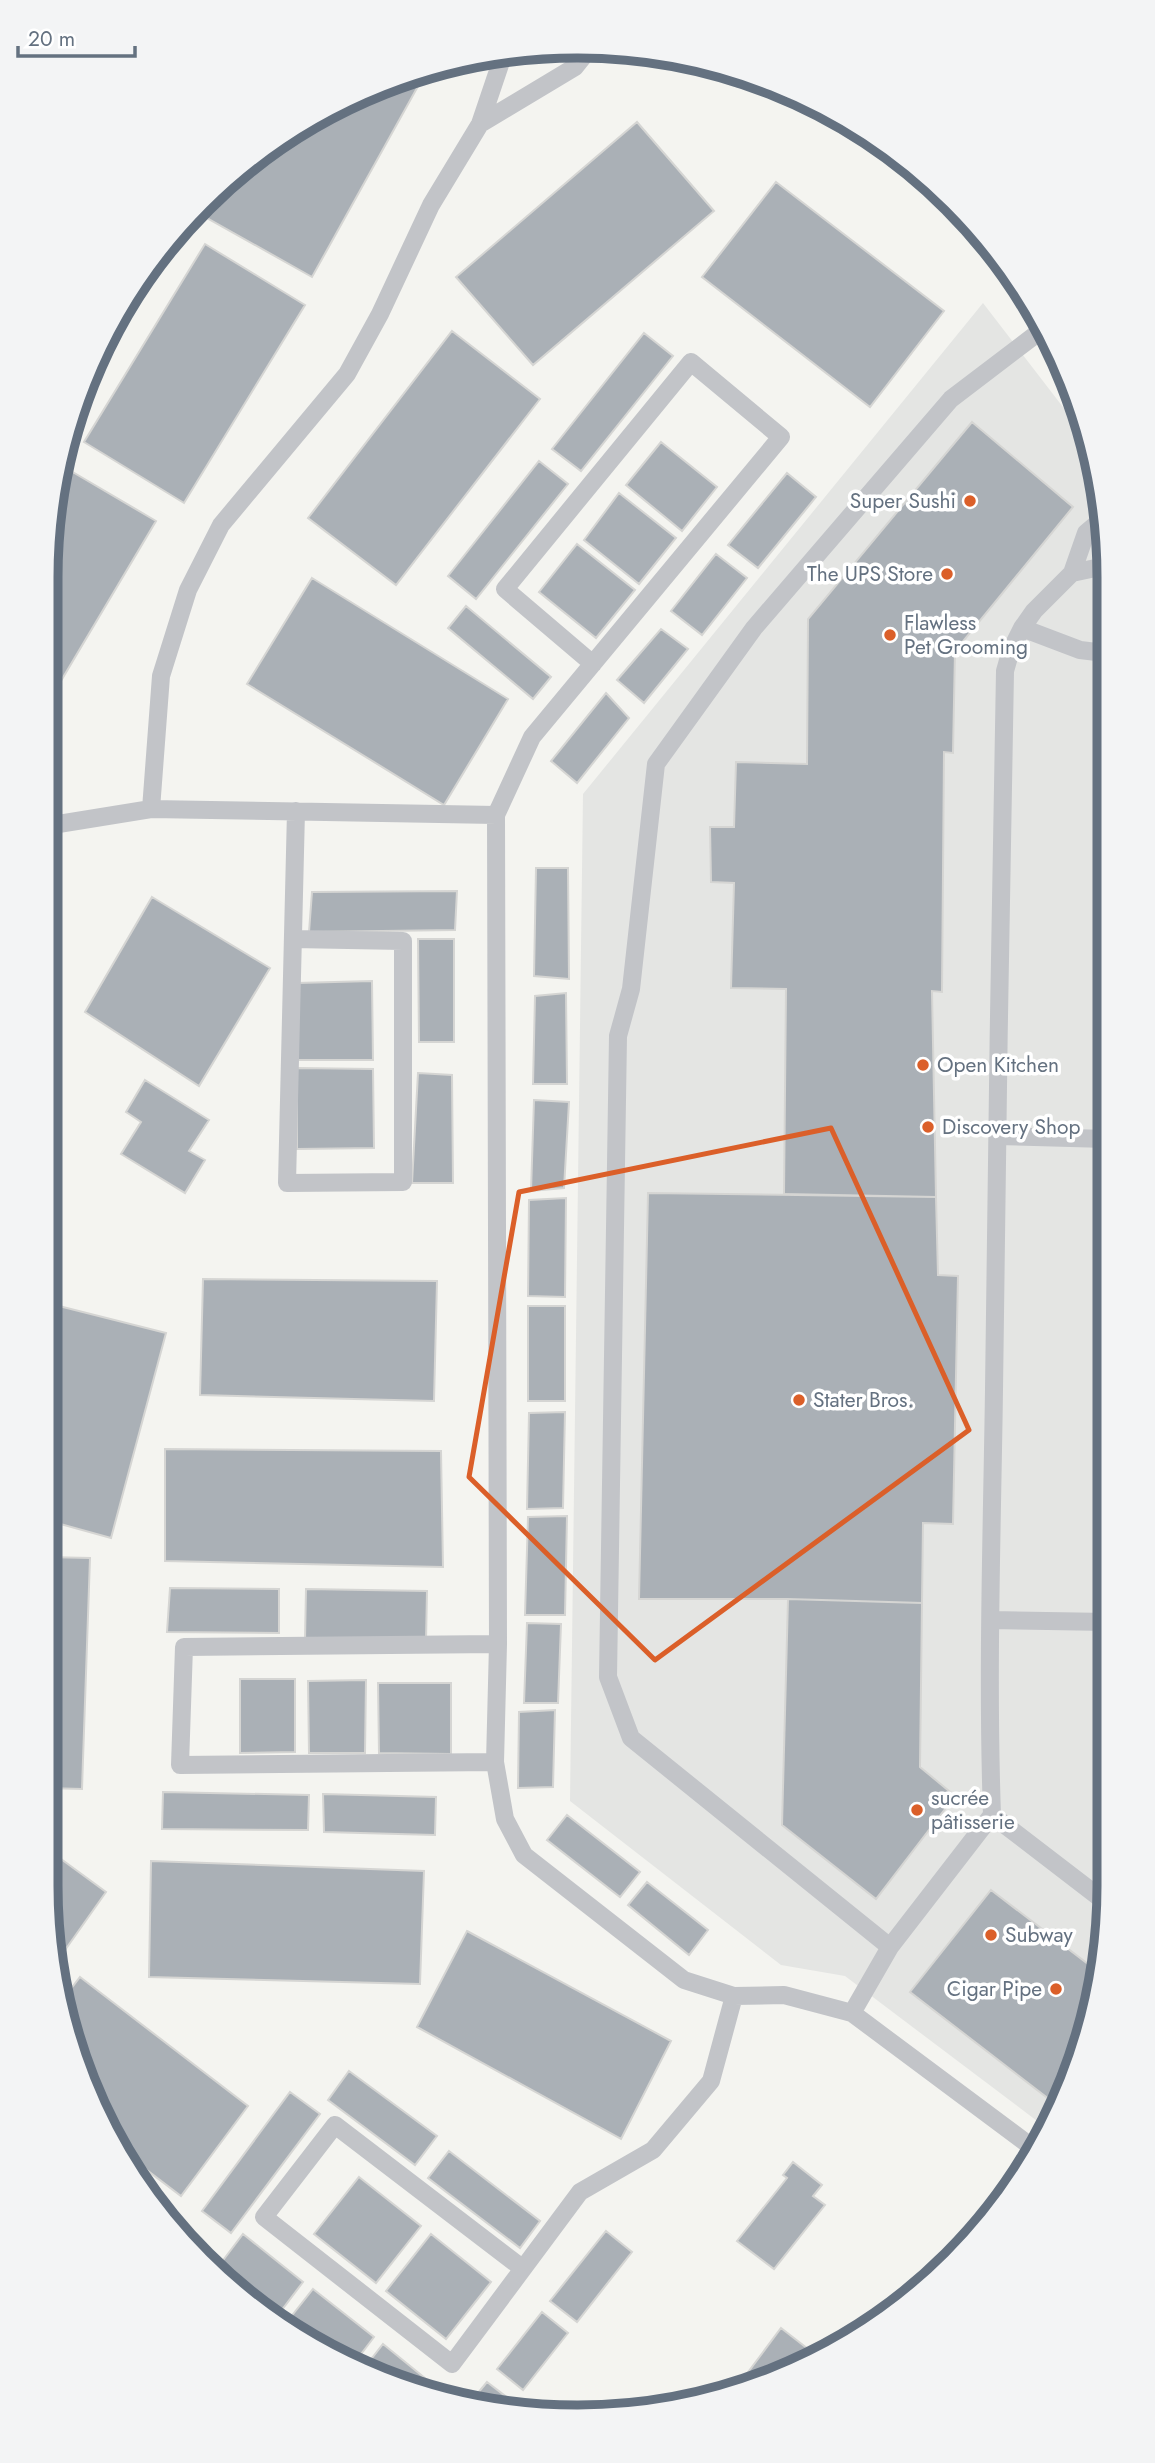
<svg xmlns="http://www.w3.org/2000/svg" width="1155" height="2463" viewBox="0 0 1155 2463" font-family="Jost,sans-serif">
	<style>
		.built { fill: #e4e5e3 }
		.building { fill: #aab0b6; stroke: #d5d5d3; stroke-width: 2 }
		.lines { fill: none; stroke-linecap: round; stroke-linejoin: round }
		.lane { stroke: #c2c4c8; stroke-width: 18 }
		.marked { fill: none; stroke: #db5f29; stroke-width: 5; stroke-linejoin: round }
		.poi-dot { fill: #db5f29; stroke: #fff; stroke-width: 2.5 }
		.labels { text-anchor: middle; stroke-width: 7; stroke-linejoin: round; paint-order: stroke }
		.poi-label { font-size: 21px; fill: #647180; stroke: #fff; text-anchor: start }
		.rim { fill: none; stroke: #647180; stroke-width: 9 }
	</style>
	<rect width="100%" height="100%" fill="#f4f4f0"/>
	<path class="built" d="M983,303L1086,437L1105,508L1109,1886L1099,1990L1069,2089L1045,2127L845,1976L781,1965L570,1801L583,794Z"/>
	<path class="building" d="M427,70L312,277L207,218L229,179L282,135L374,86Z
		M637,122L714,211L533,365L456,277Z
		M776,182L944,311L870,407L702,277Z
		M205,244L305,305L184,503L84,442Z
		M164,247L169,251L109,330L135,282Z
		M452,331L540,399L396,585L308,518Z
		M644,333L673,356L581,471L552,449Z
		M972,422L1073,507L955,651L953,753L944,752L942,992L932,991L936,1197L784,1194L786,989L731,988L734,883L711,882L710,827H734L736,762L807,764L808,619Z
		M661,442L717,487L682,531L626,485Z
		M539,461L568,484L476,599L448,576Z
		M59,464L156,521L46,706V577L56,474Z
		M787,473L816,497L758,568L728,545Z
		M619,493L676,538L639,584L584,540Z
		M577,544L635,590L596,638L539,592Z
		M716,554L747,578L702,635L671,611Z
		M312,578L508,699L444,805L247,684Z
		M466,606L551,677L533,699L448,628Z
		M661,629L688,649L644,703L617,680Z
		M606,693L629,718L577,783L551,761Z
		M536,868H568L569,979L534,976Z
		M457,891L455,930L309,932L312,892Z
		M152,897L270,968L199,1086L85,1012Z
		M418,939H454V1042H419Z
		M372,981L373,1060H298L297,983Z
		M566,993L567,1084H533L535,996Z
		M297,1068L373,1069L374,1148L297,1149Z
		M418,1073L452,1075L453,1183H412Z
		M145,1080L209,1120L189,1151L205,1160L185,1193L121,1154L141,1122L126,1112Z
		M534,1100L569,1102L564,1188L531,1191Z
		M648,1193L936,1197L938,1275L958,1276L953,1524L923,1523L922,1603L788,1599H639Z
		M566,1198L565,1297L528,1296L529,1200Z
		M203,1279L437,1281L434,1401L200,1395Z
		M51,1304L166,1333L111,1538L46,1520V1328Z
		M528,1306H565V1401H528Z
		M565,1412L563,1508L527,1509L529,1413Z
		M165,1449L441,1451L443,1567L165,1561Z
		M567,1516L565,1615H525L528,1517Z
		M46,1557L90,1558L82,1789L46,1788Z
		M170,1588L279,1589V1633L167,1632Z
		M306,1589L427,1591L426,1641L305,1640Z
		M788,1599L922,1603L920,1767L955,1796L876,1899L782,1825Z
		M527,1623L561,1624L558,1703H524Z
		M240,1679H295V1752L240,1753Z
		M366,1680L365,1753H309L308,1681Z
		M378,1683H451V1754L379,1753Z
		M555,1710L553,1787L518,1788L519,1712Z
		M163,1792L309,1795L308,1830L162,1829Z
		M323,1794L436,1797L435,1835L324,1832Z
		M567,1815L640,1872L620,1897L547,1840Z
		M46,1848L106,1892L58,1960L46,1885Z
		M151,1861L424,1871L420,1984L149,1977Z
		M647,1882L708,1930L689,1955L628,1905Z
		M991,1890L1101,1974L1099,1990L1069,2089L1058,2106L910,1992Z
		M467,1931L671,2041L621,2139L417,2027Z
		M80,1977L248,2106L181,2196L114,2145L74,2057L64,1998Z
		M349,2071L437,2136L415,2165L328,2100Z
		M290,2092L320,2114L231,2233L202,2211Z
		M449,2151L540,2221L520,2248L428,2178Z
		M793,2162L822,2185L813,2196L825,2205L774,2269L737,2241L787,2178L783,2175Z
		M359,2177L421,2226L376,2283L314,2234Z
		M606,2231L632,2252L577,2322L550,2301Z
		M243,2234L303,2282L281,2311L221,2263Z
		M431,2234L491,2282L446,2339L386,2291Z
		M313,2289L374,2337L355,2362L340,2357L290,2318Z
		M542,2312L568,2333L523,2390L497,2369Z
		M781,2328L817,2356L742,2384L740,2383Z
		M383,2344L447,2396V2397L365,2367Z
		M487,2382L517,2405L512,2411L468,2405Z"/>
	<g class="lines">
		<path class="lane" d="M480,124L575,67L591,47
			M1072,573L1105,566
			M1022,628L1080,650L1105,653
			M593,664L505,589L691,362L781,437L532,737L496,815L498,1644L495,1762L505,1819L524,1855L684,1980L734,1996L784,1995L852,2013L1033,2148
			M151,809L161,676L188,590L221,525L347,374L380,314L431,205L480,124L504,53
			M46,826L151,809L496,815
			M293,939L403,941V1182L287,1183L296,811
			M997,1136L1107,1139
			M991,1620L1109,1622
			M495,1762L180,1765L184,1647L498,1644
			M992,1815L1108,1904
			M890,1947L631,1738L608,1677L618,1036L631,989L656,764L754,628L951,399L1043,329
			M852,2013L890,1947L992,1815C987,1673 992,1532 994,1390C997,1150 1000,911 1005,671L1011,650L1022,628L1034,611L1072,573L1086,533L1105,517
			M522,2268L335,2125L264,2217L452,2364L580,2192L653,2150L711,2081L734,1996"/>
	</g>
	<path class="marked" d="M831,1128L969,1430L655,1660L469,1477L519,1192Z"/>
	<g class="poi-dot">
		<circle cx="970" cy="501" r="7"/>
		<circle cx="947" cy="574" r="7"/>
		<circle cx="890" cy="635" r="7"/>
		<circle cx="923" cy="1065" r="7"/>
		<circle cx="928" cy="1127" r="7"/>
		<circle cx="799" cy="1400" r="7"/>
		<circle cx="917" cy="1810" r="7"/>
		<circle cx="991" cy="1935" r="7"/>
		<circle cx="1056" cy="1989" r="7"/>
	</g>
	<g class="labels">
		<g class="poi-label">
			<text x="956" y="508" text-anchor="end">Super Sushi</text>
			<text x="933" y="581" text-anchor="end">The UPS Store</text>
			<text x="904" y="630">Flawless<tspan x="904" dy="24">Pet Grooming</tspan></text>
			<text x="937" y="1072">Open Kitchen</text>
			<text x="942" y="1134">Discovery Shop</text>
			<text x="813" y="1407">Stater Bros.</text>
			<text x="931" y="1805">sucrée<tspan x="931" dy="24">pâtisserie</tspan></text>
			<text x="1005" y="1942">Subway</text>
			<text x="1042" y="1996" text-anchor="end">Cigar Pipe</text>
		</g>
	</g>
	<path d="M0 0H1155V2463H0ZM577 58H578A519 519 0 0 1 1097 577V1886A519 519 0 0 1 578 2405H577A519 519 0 0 1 58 1886V577A519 519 0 0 1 577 58Z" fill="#f3f4f5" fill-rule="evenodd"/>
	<path class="rim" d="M577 58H578A519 519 0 0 1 1097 577V1886A519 519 0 0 1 578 2405H577A519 519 0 0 1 58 1886V577A519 519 0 0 1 577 58Z"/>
	<path d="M18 46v10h117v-10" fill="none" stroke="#647180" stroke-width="3.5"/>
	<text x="28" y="46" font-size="21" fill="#647180" stroke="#ffffff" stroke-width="5" paint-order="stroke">20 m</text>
</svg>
